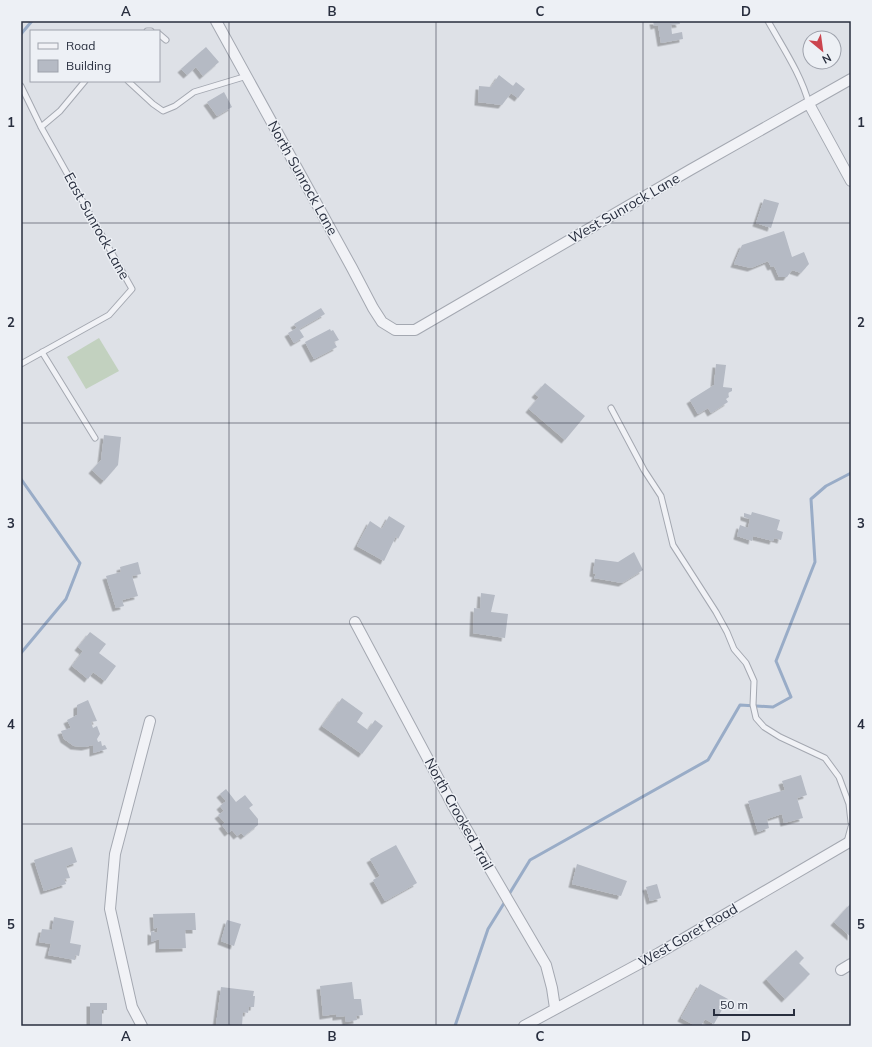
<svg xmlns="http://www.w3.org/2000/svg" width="872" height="1047" viewBox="0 0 872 1047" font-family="Mulish,sans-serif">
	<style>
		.pitch { fill: #c2d1bf }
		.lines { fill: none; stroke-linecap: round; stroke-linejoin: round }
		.stream { stroke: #99acc7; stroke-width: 3 }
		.building { fill: #b5bac4; filter: url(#shadow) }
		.lane-casing { stroke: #a4a8b1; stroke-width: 7 }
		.street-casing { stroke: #a4a8b1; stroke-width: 12 }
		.lane { stroke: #f1f2f6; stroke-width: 5 }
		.street { stroke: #f1f2f6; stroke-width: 10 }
		.grid { fill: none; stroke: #282e3e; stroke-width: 1; stroke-opacity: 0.55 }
		.labels { text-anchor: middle; stroke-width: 3; stroke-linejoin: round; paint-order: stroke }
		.street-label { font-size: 14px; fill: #282e3e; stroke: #edf0f5 }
		.neatline { fill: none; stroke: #282e3e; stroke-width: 1.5 }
		.grid-label { font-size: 13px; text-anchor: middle; font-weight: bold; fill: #282e3e }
	</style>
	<defs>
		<filter id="shadow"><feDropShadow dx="-3.5" dy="3.5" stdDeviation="0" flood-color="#0004"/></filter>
	</defs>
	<rect width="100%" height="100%" fill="#dee1e7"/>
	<path class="pitch" d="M99,338L119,371L86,389L67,357Z"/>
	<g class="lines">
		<path class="stream" d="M21,34L32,21
			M21,479L80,563L66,599L21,653
			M508,896L530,860L708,760L740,705L773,707L791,697L776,661L815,562L811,499L826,486L851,473
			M455,1026L488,929L506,900"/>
	</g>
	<path class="building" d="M653,21H679L680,24L671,25L672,34L682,32L683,39L661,43L658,25L654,26Z
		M206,47L219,62L203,76L196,67L187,75L181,69Z
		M499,75L513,86L516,82L525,89L518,98L511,93L502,105L478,102L479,86L491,87Z
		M224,92L232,107L217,116L207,102Z
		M764,199L779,203L771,228L756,223Z
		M784,231L792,257L804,252L809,264L801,273L792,270L787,277H779L774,266L771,267L768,261L751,268L734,264L742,245Z
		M321,308L325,314L299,329L304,337L294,343L288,333L297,328L294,324Z
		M330,329L331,331L333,330L339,340L334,342L337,347L314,359L305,342Z
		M716,364L726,365L723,387L732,388V391L728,393L729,397L726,399L728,402L711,413L708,408L698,414L690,400L714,385Z
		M545,383L585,416L565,440L529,409L539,397L535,394Z
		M104,435L121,437L118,465L104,481L92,470L101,460Z
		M752,512L780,520L777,530L783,532L781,540L774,538L773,541L753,536L752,541L737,536L740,525L748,528L750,519L744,517V513L751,515Z
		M389,516L405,526L398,539L396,536L384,561L357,546L370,521L382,529Z
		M634,552L643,570L622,583L594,578L596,574L593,573L595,559L618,562Z
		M138,562L141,574L132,576L138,596L122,600L124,606L116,608L106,576L121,572L120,567Z
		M481,593L495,595L491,612L508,614L505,638L473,633L474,608L480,609Z
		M90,632L106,644L99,653L116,666L105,681L93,672L88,679L72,666L83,651L78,647Z
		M342,698L363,713L357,722L368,730L375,720L383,726L362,754L322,726Z
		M88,700L97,721L91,722L93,728L97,726L100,734L97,739L98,742L101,741L102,746L105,745L107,749L93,753V745L85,747L74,746L64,739L61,731L71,728L67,720L77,715V705Z
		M801,775L807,795L797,798L803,818L784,823L782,814L767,819L769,828L758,832L748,801L785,790L782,781Z
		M226,789L236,802L245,795L253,805L249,808L258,819V825L244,836L241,833L237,836L232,830L228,833L222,825L225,823L218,815L224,811L220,806L226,801L220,794Z
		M396,845L417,883L385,901L373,880L380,876L370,859Z
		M72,847L77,862L66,866L70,878L64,879L66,884L44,891L34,860Z
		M577,864L627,881L621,896L572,884Z
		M657,884L661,898L650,901L646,887Z
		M851,903V937L834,922Z
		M195,913L196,930H185L186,948L159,949V939L151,942V931L157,933L158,927L154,929L153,914Z
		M54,917L74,921L70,943L81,945L79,956L75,955V960L48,955L51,944L39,942L42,929L52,930Z
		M227,920L241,924L234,946L221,941Z
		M796,950L804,958L799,963L810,974L785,999L766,979Z
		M352,982L354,999H361L363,1015L356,1016L357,1020L346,1022L345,1016L336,1017V1014L323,1016L320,986Z
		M700,984L728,999L714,1024L705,1019L701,1026H696L681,1018Z
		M221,987L254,991L253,996H255L254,1007H249L248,1013L243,1012L242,1025L230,1024L229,1026L216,1025Z
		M90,1003H107V1010H102V1026H90Z"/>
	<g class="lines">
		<g class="lane-casing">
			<path id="lane" d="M768,21C783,48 801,74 809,104
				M147,31H151
				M159,34L166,40
				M128,81L153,104L163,111L175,106L194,92L247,76
				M21,86L41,127L132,289L109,315L21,364
				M41,127L60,111L85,81
				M42,352L95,438
				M611,408L644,470L661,496L673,545L716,612L727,632L734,649L746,663L754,681L753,705L756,718L764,727L780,737L825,758L839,777L849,804L851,822
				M847,842L851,827"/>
		</g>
		<g class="street-casing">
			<path id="street" d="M216,21L352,268L373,308L382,322L395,330H415L690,170L851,79
				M809,104L851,181
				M355,622L453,806L546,965L552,988L555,1008
				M841,970L851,964
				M142,1026L132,1007L110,909L115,854L150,721
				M524,1026L659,953L851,841"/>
		</g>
		<use href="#lane" class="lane"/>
		<use href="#street" class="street"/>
	</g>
	<path class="grid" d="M229,21V1026M436,21V1026M643,21V1026M21,223H851M21,423H851M21,624H851M21,824H851"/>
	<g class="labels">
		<g class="street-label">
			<text transform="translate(303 178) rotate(61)" y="5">North Sunrock Lane</text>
			<text transform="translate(624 208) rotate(-30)" y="5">West Sunrock Lane</text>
			<text transform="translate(97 226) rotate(61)" y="5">East Sunrock Lane</text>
			<text transform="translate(459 814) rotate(61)" y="5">North Crooked Trail</text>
			<text transform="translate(688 935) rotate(-30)" y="5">West Goret Road</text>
		</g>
	</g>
	<rect width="872" height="1047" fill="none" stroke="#edf0f5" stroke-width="44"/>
	<rect x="30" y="30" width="130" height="52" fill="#edf0f5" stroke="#9ea2ac"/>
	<rect x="38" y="43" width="20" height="6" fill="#f1f2f6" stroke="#9ea2ac"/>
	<text x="66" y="50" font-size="12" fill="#282e3e">Road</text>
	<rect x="38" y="60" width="20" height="12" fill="#b5bac4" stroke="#9ea2ac"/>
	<text x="66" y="70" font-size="12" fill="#282e3e">Building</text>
	<g transform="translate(822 50) rotate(151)"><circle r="19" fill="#edf0f5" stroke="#9ea2ac"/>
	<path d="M0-3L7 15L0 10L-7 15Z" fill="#cb444e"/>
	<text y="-6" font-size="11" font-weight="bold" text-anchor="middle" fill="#282e3e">N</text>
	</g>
	<path d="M714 1009v6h80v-6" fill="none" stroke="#282e3e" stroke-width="2"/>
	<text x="720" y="1009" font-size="12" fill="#282e3e" stroke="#edf0f5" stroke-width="3" paint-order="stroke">50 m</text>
	<rect x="22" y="22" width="828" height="1003" class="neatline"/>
	<g class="grid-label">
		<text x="126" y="16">A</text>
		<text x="332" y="16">B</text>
		<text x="540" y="16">C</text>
		<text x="746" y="16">D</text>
		<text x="11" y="127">1</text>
		<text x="861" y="127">1</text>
		<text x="11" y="327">2</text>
		<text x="861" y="327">2</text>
		<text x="11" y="528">3</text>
		<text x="861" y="528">3</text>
		<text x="11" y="729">4</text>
		<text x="861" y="729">4</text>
		<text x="11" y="929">5</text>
		<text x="861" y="929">5</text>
		<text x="126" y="1041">A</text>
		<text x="332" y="1041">B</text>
		<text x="540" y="1041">C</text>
		<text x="746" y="1041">D</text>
	</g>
</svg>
